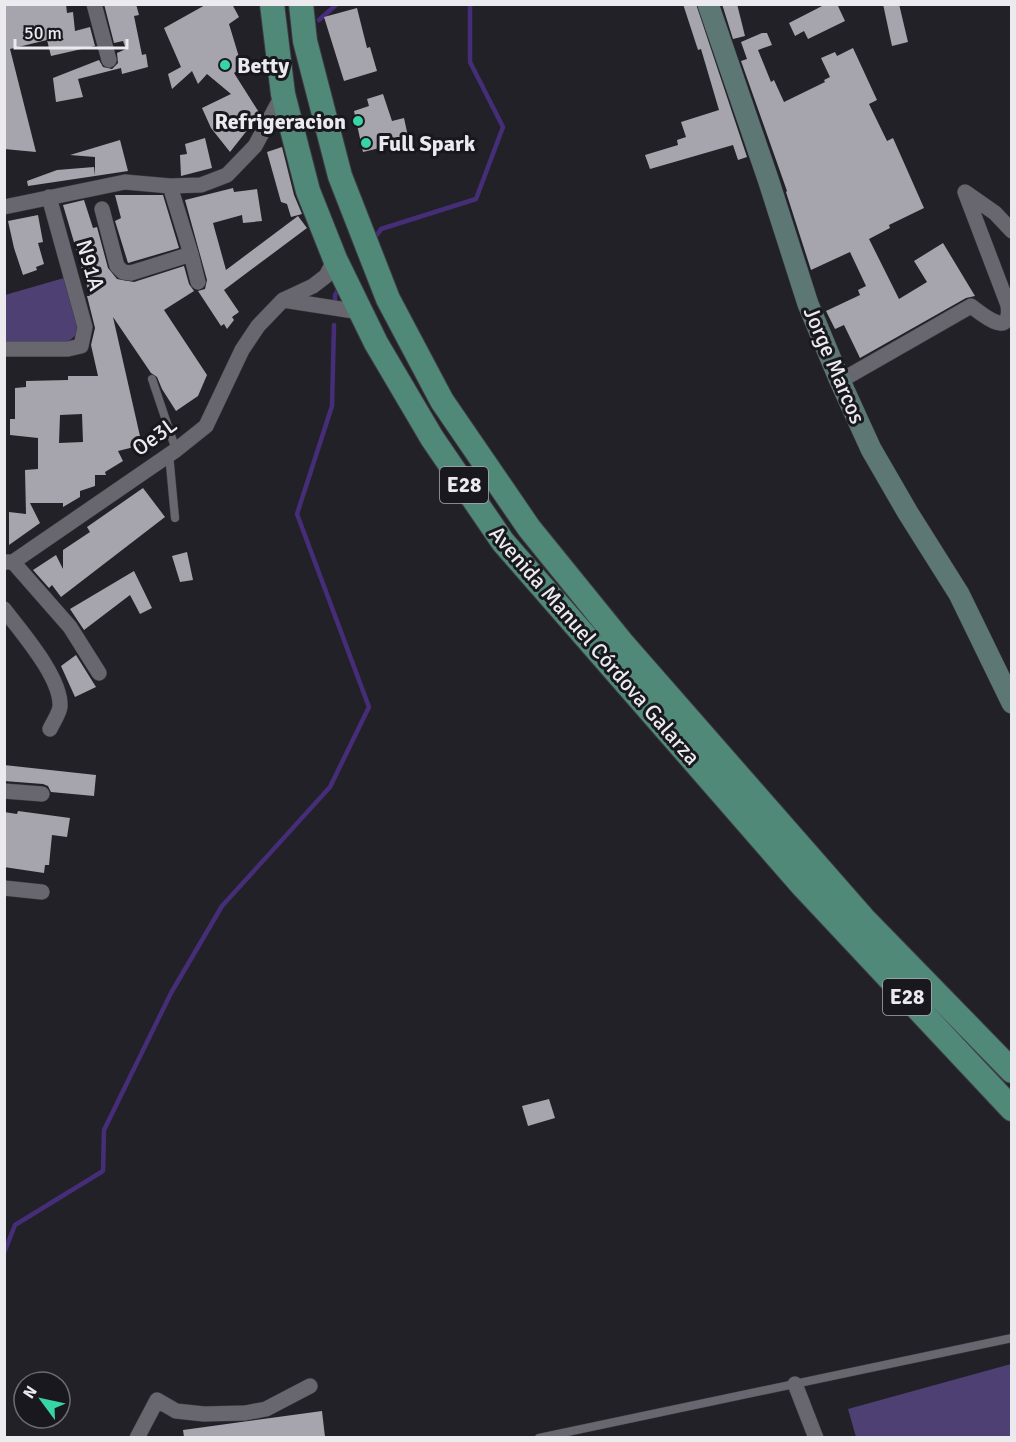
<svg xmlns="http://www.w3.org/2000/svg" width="1016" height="1442" viewBox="0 0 1016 1442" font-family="Signika,sans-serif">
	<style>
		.green { fill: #4e4073 }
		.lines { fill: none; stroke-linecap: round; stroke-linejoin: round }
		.stream { stroke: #462d78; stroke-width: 4.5 }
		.building { fill: #a6a4ad; fill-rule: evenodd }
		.lane-casing { stroke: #3d3c42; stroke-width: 9 }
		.street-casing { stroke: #3d3c42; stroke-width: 16 }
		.secondary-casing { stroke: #3d3c42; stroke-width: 22 }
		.primary-casing { stroke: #3d3c42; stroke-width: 26 }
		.lane { stroke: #68666e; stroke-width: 8 }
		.street { stroke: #68666e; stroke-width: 15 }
		.secondary { stroke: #5c7774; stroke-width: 21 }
		.primary { stroke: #518979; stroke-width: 24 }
		.poi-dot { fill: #37d4a6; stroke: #19181e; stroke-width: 2 }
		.labels { text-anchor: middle; stroke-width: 6; stroke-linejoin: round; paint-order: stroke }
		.shield { fill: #19181e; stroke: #acabb0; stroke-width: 1.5 }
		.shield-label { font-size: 21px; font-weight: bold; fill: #ebeaef }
		.poi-label { font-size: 22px; font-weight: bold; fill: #ebeaef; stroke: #19181e; text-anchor: start }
		.street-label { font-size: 22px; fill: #ebeaef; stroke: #19181e }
	</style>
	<rect width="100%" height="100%" fill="#222128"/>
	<path class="green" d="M64,278L79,321L78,333L67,343H5V295Z
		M1011,1364V1437H856L848,1409Z"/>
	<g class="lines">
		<path class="stream" d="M319,20L337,4
			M377,235L381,229L476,199L503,127L470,62V4
			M335,299V295L340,287
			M4,1253L15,1225L103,1171L104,1130L171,993L222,906L330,787L369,707L297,514L332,406L334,325"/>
	</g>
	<path class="building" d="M4,4H66L67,13L73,12L75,31L90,27L95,46L51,56L47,40L10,49L36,152L4,149Z
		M104,4H136L139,15L134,16L142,55L146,54L148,67L122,74L121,68L78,79L83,97L56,102L53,78L99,60L103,67L112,69L118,63L117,53L126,49L123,41L114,43Z
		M207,4H232L239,17L229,24L242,67L234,73L260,114L230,152L211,128L202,108L231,94L207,74L198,84L192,71L172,89L168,74L181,67L164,28Z
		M683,4H696L747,157L738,160L733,145L650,169L645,155L678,145L677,140L686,137L681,122L719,110L701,49L698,50Z
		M722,4H737L745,36L733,39Z
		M826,4H837L845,21L808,39L804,31L795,36L789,23Z
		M883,4H899L908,42L892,46Z
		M357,8L367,48L370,47L377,71L344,81L324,17Z
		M762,33H767L772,45L758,50L771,82L774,80L784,102L825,82L824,80L830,77L821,58L835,52L837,56L853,48L877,100L869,104L887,141L893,138L924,208L889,225L890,228L869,239L899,299L927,282L914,261L943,243L975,296L966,298L860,358L844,325L835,329L826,311L860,295L858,290L866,286L850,252L811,270L786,192L787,191L741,61L747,59L741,42Z
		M383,94L392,121L404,118L409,141L363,152L354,111L369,106L367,99Z
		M205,138L212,168L181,176L180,155L187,154L185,144Z
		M120,140L128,171L95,176V157L70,155Z
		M282,147L294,195L302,214L291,217L287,204L281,202L267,152Z
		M94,167L95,176L28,186L27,181L57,170Z
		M233,188L234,192L257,189L262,221L243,223L242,215L213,223L226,270L298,216L307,228L224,290L239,312L232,317L234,320L227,329L224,324L221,326L198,291L205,289L207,280L185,200Z
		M115,195H163L179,248L128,263L115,221L121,218Z
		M84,200L93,228L97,227L108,268L117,279L134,282L184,266L189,284L194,291L164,310L207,375L198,396L176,411L162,389L157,377L151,373L113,317L142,445L118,451L123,461L105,472L106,475H95V486L80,491V497L63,507V503H30L40,523L9,545V512L26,514L25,470L38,469V438L10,435V419H15V388L26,387V381L68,380V376H98L91,345L95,328L87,296H90L63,205ZM82,414L83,442L59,443L60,415Z
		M38,215L43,242L38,243L44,264L36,267L37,270L23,275L14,248L8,221Z
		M143,488L165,517L61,597L52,585L49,588L33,570L56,555L63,569V550L90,532L87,527Z
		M187,552L193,580L180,582L172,556Z
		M134,571L152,608L140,614L130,595L84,630L70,609Z
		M76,655L96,687L75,697L61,666Z
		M4,765L96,775L94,796L51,792L48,786L43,784L4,781Z
		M18,811L70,818L67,837L52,835L49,865H45L44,873L4,867V812L17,814Z
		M549,1099L555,1118L528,1126L522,1106Z
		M322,1411L325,1437H184L183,1430Z"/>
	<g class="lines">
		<g class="lane-casing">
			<path id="lane" d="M152,379L176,450
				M169,454L175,518
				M539,1438L1012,1338"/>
		</g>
		<g class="street-casing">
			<path id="street" d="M94,4L109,60
				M4,207L125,182L170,186L201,185L227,175L255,146L283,94
				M102,209L117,266L123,272L131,273L191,254L170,186
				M191,254L198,282
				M283,300L360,312
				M4,349H68L81,346L85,327L49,197
				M840,381L971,306C983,315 1012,340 1008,305L965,192L995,213L1012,231
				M4,562H13L176,450L206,426L242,350L258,326L283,300L313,286L326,276L335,259
				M13,562L70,627L99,673
				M4,609C22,633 62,678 60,707C59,714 53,722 50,729
				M4,791L42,794
				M4,888L42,892
				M795,1384L816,1438
				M137,1438L157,1400L176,1411L204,1414L245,1413L266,1409L310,1386"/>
		</g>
		<g class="secondary-casing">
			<path id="secondary" d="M708,4L768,179L808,304L840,381L871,449L908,513L959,594L1012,703"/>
		</g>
		<g class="primary-casing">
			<path id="primary" d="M272,4L283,94L308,191L335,259L376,343L432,438L503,542L802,885L1012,1109
				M301,4L305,41L340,176L388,299L442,401L529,528L623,644L863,918L1012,1071"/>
		</g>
		<use href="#lane" class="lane"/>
		<use href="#street" class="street"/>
		<use href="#secondary" class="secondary"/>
		<use href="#primary" class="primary"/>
	</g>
	<g class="poi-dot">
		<circle cx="225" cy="65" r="6"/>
		<circle cx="358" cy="121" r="6"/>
		<circle cx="366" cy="143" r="6"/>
	</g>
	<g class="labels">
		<g class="shield">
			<rect x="440" y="467" width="48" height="36" rx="4.5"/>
			<rect x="883" y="979" width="48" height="36" rx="4.5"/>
		</g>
		<g class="shield-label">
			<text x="464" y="492">E28</text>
			<text x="907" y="1004">E28</text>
		</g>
		<g class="poi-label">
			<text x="237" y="73">Betty</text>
			<text x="346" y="129" text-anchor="end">Refrigeracion</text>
			<text x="378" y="151">Full Spark</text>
		</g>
		<g class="street-label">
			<text transform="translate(91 265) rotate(74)" y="8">N91A</text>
			<text transform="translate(835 365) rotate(67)" y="8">Jorge Marcos</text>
			<text transform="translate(154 436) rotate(-36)" y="8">Oe3L</text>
			<text transform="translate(595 645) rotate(49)" y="8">Avenida Manuel Córdova Galarza</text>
		</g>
	</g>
	<rect width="1016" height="1442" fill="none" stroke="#ebeaef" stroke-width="12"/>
	<g transform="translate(42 1400) rotate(303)"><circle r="28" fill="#19181e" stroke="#6d6c72" stroke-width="1.5"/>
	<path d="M0-4.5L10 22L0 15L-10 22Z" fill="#37d4a6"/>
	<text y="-9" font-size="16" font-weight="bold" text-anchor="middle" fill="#ebeaef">N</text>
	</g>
	<path d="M15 39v9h112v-9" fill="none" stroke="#ebeaef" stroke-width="3"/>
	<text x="24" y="39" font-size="18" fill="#ebeaef" stroke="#19181e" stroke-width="4.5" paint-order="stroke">50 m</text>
</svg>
